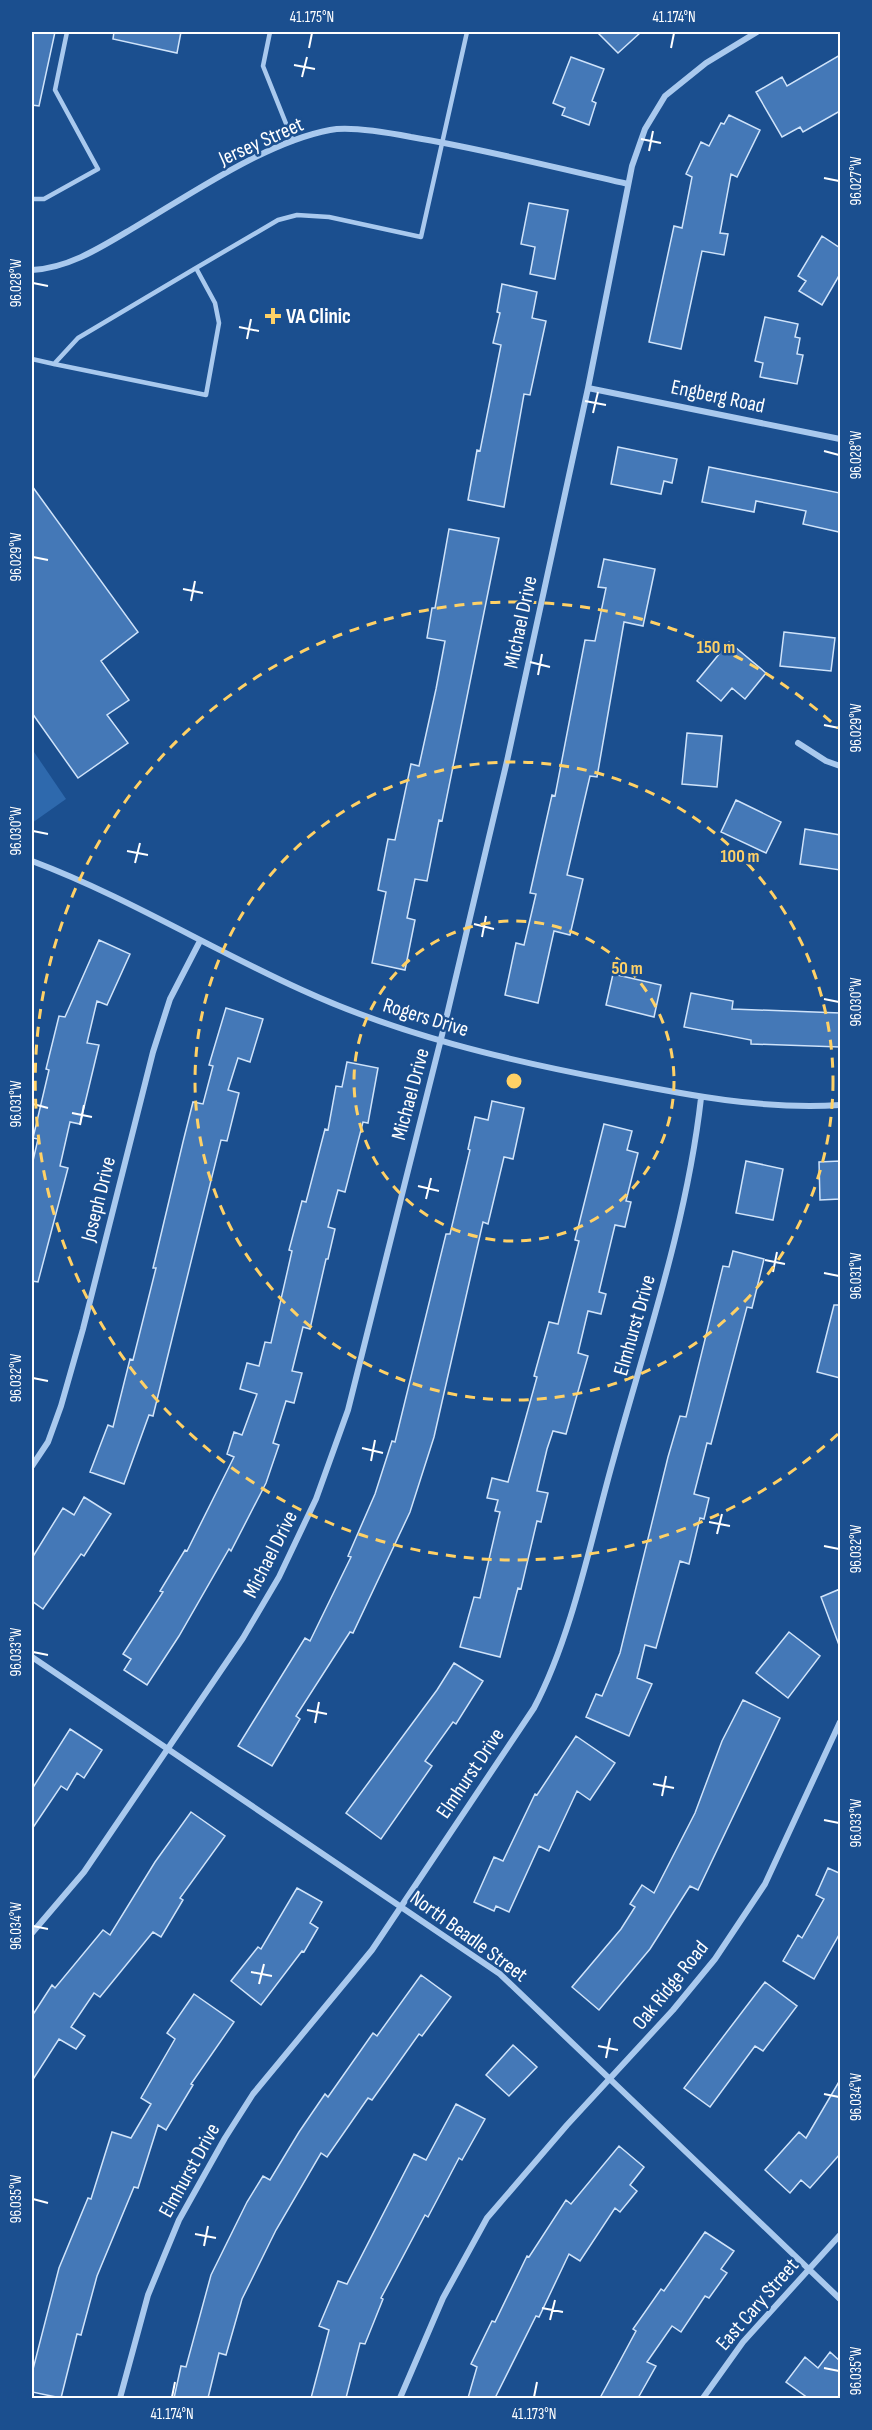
<svg xmlns="http://www.w3.org/2000/svg" width="872" height="2430" viewBox="0 0 872 2430" font-family="'Sofia Sans Condensed',sans-serif">
	<style>
		.green { fill: #2e69ad }
		.building { fill: #4478b7; stroke: #cfe3fa; stroke-width: 1.5 }
		.lines { fill: none; stroke-linecap: round; stroke-linejoin: round }
		.lane { stroke: #a9c9ee; stroke-width: 4.5 }
		.street { stroke: #a9c9ee; stroke-width: 6 }
		.ticks { fill: none; stroke: #fff; stroke-width: 2 }
		.ring { fill: none; stroke: #ffd166; stroke-width: 3; stroke-dasharray: 10 8 }
		.poi-dot { fill: #ffd166; stroke: #1b4f8f; stroke-width: 2 }
		.labels { text-anchor: middle; stroke-width: 5; stroke-linejoin: round; paint-order: stroke }
		.street-label { font-size: 21px; fill: #fff; stroke: #1b4f8f }
		.poi-label { font-size: 21px; font-weight: bold; fill: #fff; stroke: #1b4f8f; text-anchor: start }
		.centre { fill: #ffd166; stroke: #1b4f8f; stroke-width: 3 }
		.ring-label { font-size: 18px; text-anchor: middle; font-weight: bold; fill: #ffd166; stroke: #1b4f8f; stroke-width: 5; stroke-linejoin: round; paint-order: stroke }
		.neatline { fill: none; stroke: #fff; stroke-width: 2 }
		.ticks-label { font-size: 15px; text-anchor: middle; fill: #fff }
	</style>
	<rect width="100%" height="100%" fill="#1b4f8f"/>
	<path class="green" d="M32,749L66,799L32,823Z"/>
	<path class="building" d="M32,32H55L39,106L32,105Z
		M114,32H181L177,53L113,39Z
		M597,32H641L618,53Z
		M840,55V111L803,132L800,127L782,137L756,92L782,77L787,86Z
		M571,57L604,69L592,101L596,103L589,125L562,115L565,108L553,103Z
		M729,115L760,130L737,177L731,174L720,233L728,234L724,255L702,251L681,349L649,342L674,226L682,228L692,177L686,174L701,142L709,146L721,123L724,124Z
		M529,203L568,210L555,279L530,274L535,247L521,244Z
		M822,236L840,248V274L822,305L799,291L806,281L798,276Z
		M502,284L537,292L532,318L546,321L530,395L524,394L504,507L468,500L477,450L480,451L501,345L493,343L500,313L497,312Z
		M765,317L798,324L795,337L800,338L797,354L803,355L797,384L760,377L763,363L755,361Z
		M618,447L677,459L672,483L664,481L661,494L611,484Z
		M709,467L840,493L839,532L803,524L806,511L756,501L754,512L702,502Z
		M32,486L138,632L101,661L129,700L107,715L128,743L78,778L32,713Z
		M449,529L499,538L442,821L439,820L427,881L415,879L407,918L415,920L405,970L372,963L386,892L378,890L388,839L395,840L411,764L419,766L436,689L445,641L427,638L432,608H435Z
		M604,559L655,569L643,626L624,622L597,777L590,776L567,875L583,879L570,935L554,931L538,1003L505,995L516,943L524,945L536,894L530,893L552,795L555,796L585,640L595,641L606,588L598,587Z
		M784,632L835,638L831,671L780,666Z
		M729,642L766,673L745,699L732,688L721,701L697,681Z
		M687,733L722,736L717,787L682,784Z
		M736,800L781,822L766,853L721,832Z
		M805,829L840,835V870L800,864Z
		M99,940L130,954L107,1005L97,1001L87,1043L99,1045L80,1124L70,1122L60,1166L68,1168L38,1282L32,1281V1165L38,1139L33,1138L49,1070L46,1069L59,1016L65,1017Z
		M613,974L661,985L654,1017L606,1005Z
		M691,993L733,1001L732,1009L840,1013V1047L751,1044V1040L684,1027Z
		M226,1008L263,1019L250,1062L238,1058L228,1090L239,1093L227,1141L221,1140L153,1416L149,1415L124,1484L90,1472L108,1425L113,1427L130,1359L133,1360L156,1268H153L183,1142L193,1102L203,1104L213,1066L209,1065Z
		M347,1062L378,1068L368,1123L363,1122L345,1192L338,1190L328,1227L335,1229L328,1259H326L310,1329L303,1327L292,1371L302,1373L294,1403L286,1401L273,1443L279,1445L266,1483L231,1551L229,1549L179,1636L147,1685L124,1670L131,1659L123,1654L163,1592L160,1591L185,1550L187,1551L234,1457L227,1454L234,1432L242,1435L257,1394L240,1389L247,1363L259,1366L265,1342L271,1343L292,1251L289,1250L302,1201L306,1202L325,1129L328,1130L336,1086L342,1087Z
		M492,1101L524,1108L513,1159L504,1157L488,1224L483,1222L434,1437L410,1512L353,1633L350,1632L296,1716L300,1719L272,1766L238,1746L305,1638L310,1641L351,1557L348,1556L375,1494L392,1441L395,1442L446,1234H450L470,1150L468,1149L475,1117L488,1120Z
		M604,1124L632,1131L627,1150L638,1153L626,1201L631,1202L625,1227L615,1225L599,1292L606,1294L601,1314L588,1311L578,1353L588,1356L566,1434L553,1431L547,1449L537,1491L548,1493L541,1522L537,1521L521,1589L518,1588L500,1657L460,1647L474,1597L480,1598L500,1512L495,1511L498,1500L487,1498L492,1478L508,1482L537,1377L534,1376L549,1322L558,1324L579,1241L575,1240Z
		M746,1161L783,1169L773,1220L736,1213Z
		M840,1161V1199L820,1200L819,1162Z
		M733,1251L764,1259L752,1308L747,1307L711,1444L707,1443L694,1494L709,1498L704,1519L700,1518L689,1564L680,1561L656,1648L645,1645L637,1678L652,1684L629,1736L586,1717L596,1694L602,1696L620,1653L668,1457L680,1416L686,1417L723,1266L729,1267Z
		M834,1305H840V1378L817,1372Z
		M84,1497L111,1514L84,1556L81,1554L43,1609L32,1601V1558L63,1508L74,1515Z
		M840,1589V1645H839L821,1597Z
		M789,1632L820,1656L788,1698L756,1673Z
		M454,1663L483,1681L456,1724L453,1722L425,1761L432,1766L381,1839L346,1813L437,1690Z
		M743,1700L780,1718L698,1890L690,1886L650,1949L599,2010L572,1987L621,1929L635,1907L630,1904L642,1885L654,1893L695,1813L722,1741Z
		M70,1729L102,1750L84,1778L77,1773L67,1790L61,1786L32,1829V1789Z
		M576,1736L615,1763L590,1800L577,1791L549,1851L539,1846L509,1912L496,1906L494,1911L474,1902L494,1857L503,1861L535,1794L537,1795Z
		M191,1812L225,1836L180,1898L183,1900L161,1937L153,1932L100,1997L94,1993L71,2027L85,2036L76,2049L59,2039L32,2081V2016L52,1985L55,1988L103,1930L110,1935L155,1862Z
		M828,1868L839,1873L840,1871V1933L814,1979L783,1961L798,1935L802,1938L824,1899L816,1895Z
		M297,1888L322,1902L310,1923L318,1928L304,1952L302,1951L261,2005L231,1981L258,1947L261,1949Z
		M421,1975L451,1997L422,2036L419,2034L372,2100L368,2098L327,2157L321,2153L276,2230L242,2299L226,2355L219,2353L208,2398H174L181,2366L186,2367L211,2275L247,2202L263,2176L270,2180L299,2132L325,2094L328,2097L373,2033L377,2036Z
		M765,1982L797,2006L763,2051L755,2046L710,2107L684,2088Z
		M194,1994L234,2022L191,2084L193,2085L166,2130L158,2125L138,2188L134,2187L97,2276L81,2335L77,2334L61,2398L32,2392V2373L59,2268L88,2198L91,2199L112,2132L131,2138L151,2104L141,2098L175,2039L167,2033Z
		M513,2045L537,2067L509,2096L486,2075Z
		M840,2080V2154L810,2188L801,2180L790,2193L765,2170L799,2132L806,2138Z
		M456,2104L485,2119L462,2160L459,2158L428,2217L425,2215L381,2298L383,2299L365,2344L360,2343L346,2398H311L329,2330L319,2326L338,2281L347,2284L414,2154L426,2160Z
		M619,2146L644,2167L630,2185L637,2191L620,2212L615,2208L580,2261L569,2254L539,2317L536,2316L495,2398H468L477,2367L471,2364L492,2321L495,2322L527,2256L529,2257L566,2200L571,2204Z
		M705,2232L734,2251L721,2269L727,2273L709,2298L705,2296L681,2332L672,2326L647,2362L656,2366L638,2398H600L636,2331L633,2329L661,2289L664,2291Z
		M830,2352L840,2361V2398H808L786,2382L805,2357L818,2368Z"/>
	<g class="lines">
		<path class="lane" d="M270,32L263,66L293,141
			M32,199H44L98,169L55,90L67,32
			M196,268L278,220L297,215L329,217L421,237L467,32
			M32,359L54,364L206,395L219,323L215,303L196,268L78,338L54,364"/>
		<path class="street" d="M32,270C70,268 103,246 135,227C191,194 266,142 330,130C350,126 390,133 411,137C484,149 556,168 628,184
			M588,388L840,439
			M798,743L826,761L840,766
			M32,861C125,896 211,949 302,990C400,1035 506,1060 611,1080C687,1095 763,1110 840,1105
			M32,1466L48,1442L61,1406L83,1329L153,1052L170,999L200,941
			M32,1657L500,1974L840,2299
			M32,1933L84,1872L243,1638L279,1577L316,1499L348,1410L446,1019L507,761L588,388L632,166L645,129L665,96L706,63L757,32
			M120,2398L148,2295L179,2220L225,2138L253,2094L372,1950L534,1708C572,1636 591,1539 613,1461C646,1341 687,1222 701,1098
			M400,2398L443,2298L487,2218L567,2125L673,2010L715,1959L765,1884L840,1722
			M703,2398L743,2342L840,2235"/>
	</g>
	<path class="ticks" d="M309,48L312,33M671,48L674,33M294,65L315,69M302,77L307,57M641,139L661,143M649,151L653,131M824,178L839,181M33,283L48,286M239,327L259,331M247,339L251,319M585,401L606,405M593,413L598,392M824,451L839,455M33,557L48,560M183,589L203,593M191,601L195,581M530,662L550,667M538,675L542,654M824,725L839,728M33,831L48,834M127,851L148,855M135,863L140,843M474,924L494,929M482,937L486,916M824,999L839,1002M33,1104L48,1108M72,1113L92,1117M80,1125L84,1105M418,1186L439,1191M426,1199L431,1178M765,1260L785,1264M773,1272L777,1252M824,1273L839,1276M33,1378L48,1381M362,1448L383,1453M371,1461L375,1440M709,1522L730,1526M717,1534L722,1514M824,1546L839,1549M33,1652L48,1655M307,1710L327,1714M315,1723L319,1702M653,1784L674,1788M662,1796L666,1776M824,1820L839,1823M33,1926L48,1929M251,1972L272,1976M259,1984L264,1964M598,2046L618,2050M606,2058L610,2038M824,2094L839,2097M33,2199L48,2203M195,2234L216,2238M204,2246L208,2226M542,2308L563,2312M550,2320L555,2300M824,2368L839,2371M172,2397L175,2382M534,2397L537,2382"/>
	<g class="ring">
		<circle cx="514" cy="1081" r="160"/>
		<circle cx="514" cy="1081" r="319"/>
		<path d="M838 1434A479 479 0 1 1 838 728"/>
	</g>
	<path class="poi-dot" d="M270 307h6v6h6v6h-6v6h-6v-6h-6v-6h6z"/>
	<g class="labels">
		<g class="street-label">
			<text transform="translate(261 141) rotate(-24)" y="7">Jersey Street</text>
			<text transform="translate(718 396) rotate(12)" y="7">Engberg Road</text>
			<text transform="translate(520 622) rotate(-78)" y="7">Michael Drive</text>
			<text transform="translate(426 1017) rotate(17)" y="7">Rogers Drive</text>
			<text transform="translate(410 1094) rotate(-75)" y="7">Michael Drive</text>
			<text transform="translate(98 1199) rotate(-76)" y="7">Joseph Drive</text>
			<text transform="translate(634 1325) rotate(-74)" y="7">Elmhurst Drive</text>
			<text transform="translate(270 1554) rotate(-63)" y="7">Michael Drive</text>
			<text transform="translate(470 1773) rotate(-56)" y="7">Elmhurst Drive</text>
			<text transform="translate(469 1936) rotate(36)" y="7">North Beadle Street</text>
			<text transform="translate(670 1985) rotate(-51)" y="7">Oak Ridge Road</text>
			<text transform="translate(189 2170) rotate(-61)" y="7">Elmhurst Drive</text>
			<text transform="translate(757 2304) rotate(-49)" y="7">East Cary Street</text>
		</g>
		<g class="poi-label">
			<text x="286" y="323">VA Clinic</text>
		</g>
	</g>
	<circle cx="514" cy="1081" r="9" class="centre"/>
	<g class="ring-label">
		<text x="716" y="653">150 m</text>
		<text x="740" y="862">100 m</text>
		<text x="627" y="974">50 m</text>
	</g>
	<rect width="872" height="2430" fill="none" stroke="#1b4f8f" stroke-width="66"/>
	<rect x="33" y="33" width="806" height="2364" class="neatline"/>
	<g class="ticks-label">
		<text x="312" y="22">41.175°N</text>
		<text x="674" y="22">41.174°N</text>
		<text transform="translate(856 181) rotate(-90)" y="5">96.027°W</text>
		<text transform="translate(16 283) rotate(-90)" y="5">96.028°W</text>
		<text transform="translate(856 455) rotate(-90)" y="5">96.028°W</text>
		<text transform="translate(16 557) rotate(-90)" y="5">96.029°W</text>
		<text transform="translate(856 728) rotate(-90)" y="5">96.029°W</text>
		<text transform="translate(16 831) rotate(-90)" y="5">96.030°W</text>
		<text transform="translate(856 1002) rotate(-90)" y="5">96.030°W</text>
		<text transform="translate(16 1104) rotate(-90)" y="5">96.031°W</text>
		<text transform="translate(856 1276) rotate(-90)" y="5">96.031°W</text>
		<text transform="translate(16 1378) rotate(-90)" y="5">96.032°W</text>
		<text transform="translate(856 1549) rotate(-90)" y="5">96.032°W</text>
		<text transform="translate(16 1652) rotate(-90)" y="5">96.033°W</text>
		<text transform="translate(856 1823) rotate(-90)" y="5">96.033°W</text>
		<text transform="translate(16 1926) rotate(-90)" y="5">96.034°W</text>
		<text transform="translate(856 2097) rotate(-90)" y="5">96.034°W</text>
		<text transform="translate(16 2199) rotate(-90)" y="5">96.035°W</text>
		<text transform="translate(856 2371) rotate(-90)" y="5">96.035°W</text>
		<text x="172" y="2419">41.174°N</text>
		<text x="534" y="2419">41.173°N</text>
	</g>
</svg>
